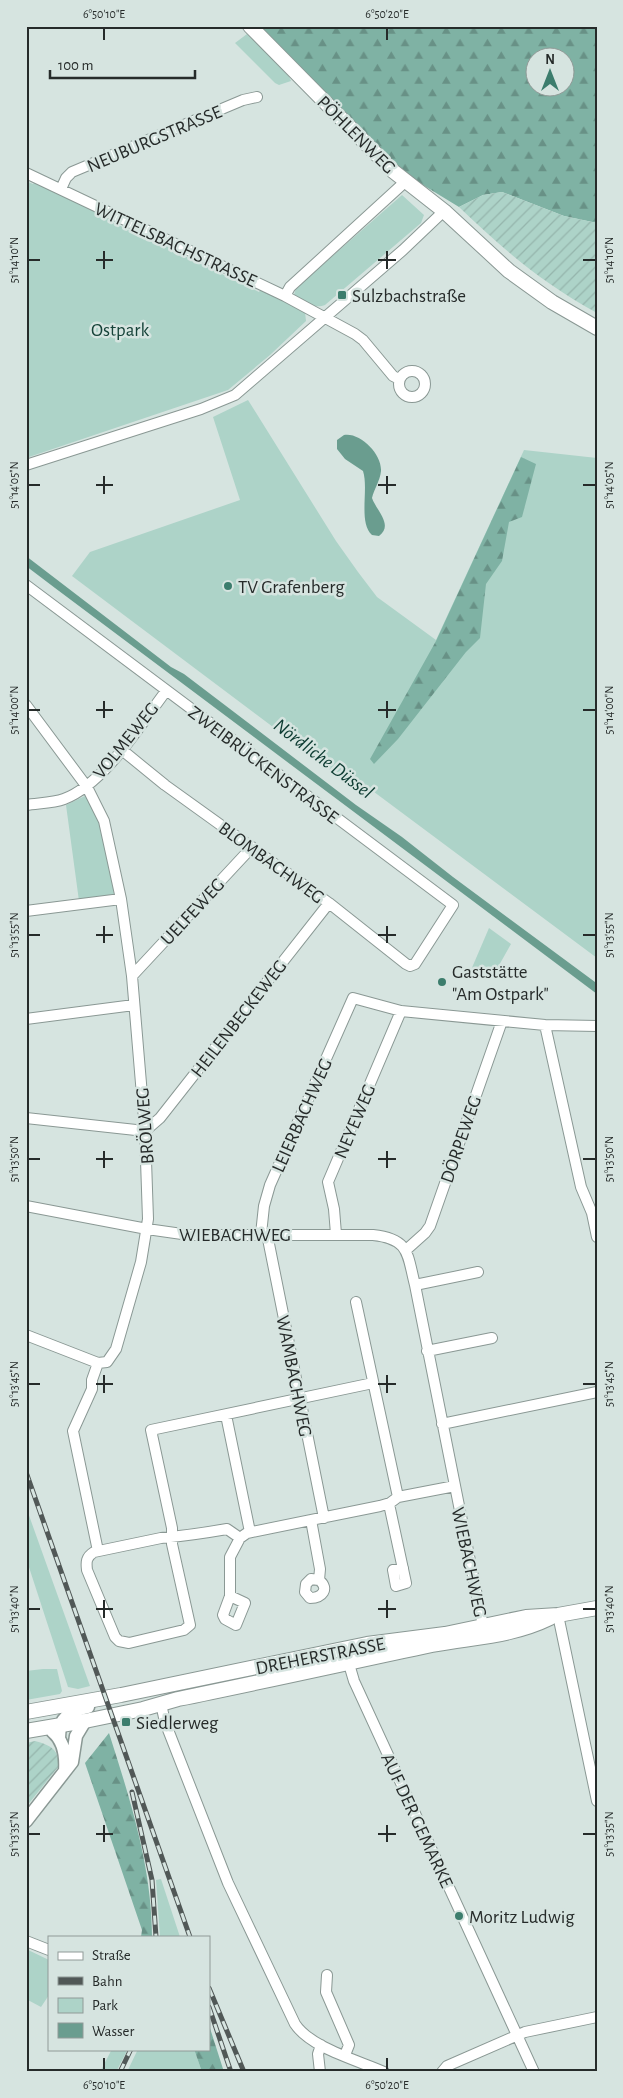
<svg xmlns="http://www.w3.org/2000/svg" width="623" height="2098" viewBox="0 0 623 2098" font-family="'Alegreya Sans',sans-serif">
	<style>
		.green { fill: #add3c8 }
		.forest { fill: url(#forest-firs); fill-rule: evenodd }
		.garden { fill: url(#garden-furrows) }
		.water { fill: #6a9d8f }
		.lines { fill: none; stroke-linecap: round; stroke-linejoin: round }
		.minor-casing { stroke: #8a9894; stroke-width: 12 }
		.tertiary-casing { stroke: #8a9894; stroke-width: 15 }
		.secondary-casing { stroke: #8a9894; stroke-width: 16 }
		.minor { stroke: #fff; stroke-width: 10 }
		.tertiary { stroke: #fff; stroke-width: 12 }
		.secondary { stroke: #fff; stroke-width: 14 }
		.rail-casing { stroke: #515857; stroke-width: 5 }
		.rail { stroke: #d6e4e0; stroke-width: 3; stroke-dasharray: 9; stroke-linecap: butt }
		.ticks { fill: none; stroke: #262b2a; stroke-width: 2 }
		.poi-dot { fill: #3c7d6d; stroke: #d6e4e0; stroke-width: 2 }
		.labels { text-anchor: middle; stroke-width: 5; stroke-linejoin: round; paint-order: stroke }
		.street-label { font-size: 19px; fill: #262b2a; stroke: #d6e4e0 }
		.poi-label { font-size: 19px; fill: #262b2a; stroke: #d6e4e0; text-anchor: start }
		.park-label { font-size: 19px; fill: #164339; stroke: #d6e4e0 }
		.water-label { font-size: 20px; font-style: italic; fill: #0c3b31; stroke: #d6e4e0 }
		.neatline { fill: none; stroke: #262b2a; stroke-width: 2 }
		.ticks-label { font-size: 12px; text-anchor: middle; fill: #262b2a }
	</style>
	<defs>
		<pattern id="forest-firs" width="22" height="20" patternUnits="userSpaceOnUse" patternTransform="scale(1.25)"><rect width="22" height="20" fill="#7fb2a4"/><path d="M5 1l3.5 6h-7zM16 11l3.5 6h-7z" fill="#689186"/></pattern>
		<pattern id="garden-furrows" width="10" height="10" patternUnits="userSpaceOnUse" patternTransform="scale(1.25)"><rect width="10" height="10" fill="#add3c8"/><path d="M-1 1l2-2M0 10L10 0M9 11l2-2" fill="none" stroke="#95b5ac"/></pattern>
	</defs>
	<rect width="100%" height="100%" fill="#d6e4e0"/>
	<path class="green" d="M247,34L288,74L291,81L279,85L275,83L235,43Z
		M26,181L33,184L35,182L110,219V221L158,244L161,242L172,248V250L259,292L261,289L305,312L306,321L270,355L228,390L26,458Z
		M402,195L424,215L421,223L325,305C316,309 300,303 294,295L296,288Z
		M248,400L336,541L358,572L377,597L436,640L524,450L597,458V958L358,780L353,787L72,576L90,552L240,500L213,417Z
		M87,795L102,823L114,894L79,901L66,805Z
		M489,928L511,944L493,976L471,970Z
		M26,1507L90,1686L78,1689L68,1687L26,1558Z
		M43,1669H57L62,1691L60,1694L26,1700V1671Z
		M161,1879L180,1937H160L156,1880Z
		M26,1949L49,1960V1995L41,2007L26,1999Z
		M112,2049H128L116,2072H100Z
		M138,2049H194L202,2072H127Z"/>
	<path class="forest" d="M254,26H597V223L564,216L502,192L483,195L459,207L405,174ZM536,58H566V88H536Z
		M521,457L536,464L522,517L509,522L502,561L486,584L480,638L466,652L398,739L374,764L370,759L436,641Z
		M109,1733C130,1799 152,1867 152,1937H141L142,1930L85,1763Z
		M209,2025L224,2072H202L194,2049H209Z"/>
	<path class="garden" d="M502,192L564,216L597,223V313C541,282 505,251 459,207L483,195Z
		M35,1741C50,1745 59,1749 59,1766L26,1807V1743Z"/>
	<path class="water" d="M344,435C360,432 382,454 381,471C380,481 374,489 372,498C376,510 394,525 379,536L372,535C358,523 369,489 363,471L345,459L337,449V440Z
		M26,556L171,667L184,674L356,805L402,837L453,877L595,982L597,994L55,588L26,566Z"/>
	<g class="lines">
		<g class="minor-casing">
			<path id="minor" d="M26,173L285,296L355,334L363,340L393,376L399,379
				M61,189L66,178L72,172L243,100L257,97
				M285,296L290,287L406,181
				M399 384a13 13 0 1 1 26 0a13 13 0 1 1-26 0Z
				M26,465L201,409L235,395L403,250L444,211
				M26,585L453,905L415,964L410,966L406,964L329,903L165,785L122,750
				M26,705L87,787L104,821L121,899L132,976L145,1131L148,1219L141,1262L116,1349L107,1362L98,1363
				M26,805C39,803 53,803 64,799C104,784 141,724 166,691
				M26,911L121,899
				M132,976L252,847
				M26,1019L134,1005
				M545,1025L581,1187L592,1213L597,1237
				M26,1118L145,1131L160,1118L329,903
				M26,1206L147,1229L189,1235H373C410,1239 407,1254 415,1285L483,1626
				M261,1234L264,1206L270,1185L353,998L401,1011L545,1025L597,1026
				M267,1234L324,1518
				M336,1234L334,1209L328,1182L401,1011
				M406,1250L425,1233L430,1226L502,1021
				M415,1285L478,1272
				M356,1302L398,1497
				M26,1335L98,1363
				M427,1351L492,1338
				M98,1363L92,1380V1389L73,1431L98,1551
				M226,1415L250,1532
				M442,1424L597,1392
				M389,1504L406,1583L396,1586L393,1570L403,1568
				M311,1520L320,1569L319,1580C330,1589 322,1598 310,1598L305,1592L306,1584L311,1579L319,1580
				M240,1538L227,1529C204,1533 183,1536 161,1538L94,1552C86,1557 86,1562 87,1570L115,1637L119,1641L129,1643L184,1630L190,1625L172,1544V1528L151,1430L373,1383
				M230,1596L245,1603L236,1625L225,1619L223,1615L230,1596V1557L240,1538L247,1533L380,1506L390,1503L398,1497L455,1486
				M552,1616L558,1615L597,1801
				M349,1664L354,1681L534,2072
				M161,1704L165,1722L228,1883L295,2024C311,2048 357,2060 384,2072
				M26,1941L49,1950
				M327,1975L326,1992L349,2045L345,2055
				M320,2072L318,2054L321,2045
				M442,2072L447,2066L525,2032L597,2017"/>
		</g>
		<g class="tertiary-casing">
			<path id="tertiary" d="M53,1732C65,1742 66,1757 65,1771
				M59,1738C59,1717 70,1711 88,1707
				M26,1821L72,1762L76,1736L85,1721"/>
		</g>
		<g class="secondary-casing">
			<path id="secondary" d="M250,26L393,171L444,211L509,271L552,302L597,328
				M26,1712L121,1695L367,1644L445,1634L526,1617L558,1615L597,1608
				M26,1731L85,1721L143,1709L178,1699C262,1682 347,1663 432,1645C473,1637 511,1637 550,1618"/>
		</g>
		<use href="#minor" class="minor"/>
		<use href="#tertiary" class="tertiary"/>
		<use href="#secondary" class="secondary"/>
		<g class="rail-casing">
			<path id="rail" d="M26,1472L190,1937
				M132,1792L152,1880L156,1937
				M209,1988L244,2072
				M209,2007L231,2072
				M120,2072L131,2049"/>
		</g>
		<use href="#rail" class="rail"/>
	</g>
	<path class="ticks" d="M104,28V40M387,28V40M104,251V269M387,251V269M28,260H40M96,260H113M378,260H396M583,260H596M104,476V494M387,476V494M28,485H40M96,485H113M378,485H396M583,485H596M104,701V718M387,701V718M28,710H40M96,710H113M378,710H396M583,710H596M104,926V943M387,926V943M28,935H40M96,935H113M378,935H396M583,935H596M104,1151V1168M387,1151V1168M28,1159H40M96,1159H113M378,1159H396M583,1159H596M104,1375V1393M387,1375V1393M28,1384H40M96,1384H113M378,1384H396M583,1384H596M104,1600V1618M387,1600V1618M28,1609H40M96,1609H113M378,1609H396M583,1609H596M104,1825V1842M387,1825V1842M28,1834H40M96,1834H113M378,1834H396M583,1834H596M104,2058V2070M387,2058V2070"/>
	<g class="poi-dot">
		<rect x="337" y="290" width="10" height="10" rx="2.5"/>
		<circle cx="228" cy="586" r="5"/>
		<circle cx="442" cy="982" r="5"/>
		<rect x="121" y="1717" width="10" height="10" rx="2.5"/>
		<circle cx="459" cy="1916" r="5"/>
	</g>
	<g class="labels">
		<g class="street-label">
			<text transform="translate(357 134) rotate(45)" y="7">PÖHLENWEG</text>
			<text transform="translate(154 138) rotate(-23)" y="7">NEUBURGSTRASSE</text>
			<text transform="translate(176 244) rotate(25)" y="7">WITTELSBACHSTRASSE</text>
			<text transform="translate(125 740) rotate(-51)" y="7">VOLMEWEG</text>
			<text transform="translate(264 764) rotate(37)" y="7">ZWEIBRÜCKENSTRASSE</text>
			<text transform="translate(272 862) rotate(36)" y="7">BLOMBACHWEG</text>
			<text transform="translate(192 911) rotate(-47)" y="7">UELFEWEG</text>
			<text transform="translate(238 1018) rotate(-52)" y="7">HEILENBECKEWEG</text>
			<text transform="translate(301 1115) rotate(-66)" y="7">LEIERBACHWEG</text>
			<text transform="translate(354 1121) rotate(-67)" y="7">NEYEWEG</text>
			<text transform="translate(144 1126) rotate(-94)" y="7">BRÖLWEG</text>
			<text transform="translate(460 1139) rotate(-71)" y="7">DÖRPEWEG</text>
			<text x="235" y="1241">WIEBACHWEG</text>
			<text transform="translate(295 1376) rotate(79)" y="7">WAMBACHWEG</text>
			<text transform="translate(470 1562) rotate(78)" y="7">WIEBACHWEG</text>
			<text transform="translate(320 1655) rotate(-11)" y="7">DREHERSTRASSE</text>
			<text transform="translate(418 1820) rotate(65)" y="7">AUF DER GEMARKE</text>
		</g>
		<g class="poi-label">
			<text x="352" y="302">Sulzbachstraße</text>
			<text x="238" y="593">TV Grafenberg</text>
			<text x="452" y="978">Gaststätte<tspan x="452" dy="22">"Am Ostpark"</tspan></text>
			<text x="136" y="1729">Siedlerweg</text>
			<text x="469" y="1923">Moritz Ludwig</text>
		</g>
		<g class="park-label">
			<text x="120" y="336">Ostpark</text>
		</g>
		<g class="water-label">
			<text transform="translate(324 758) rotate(37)" y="7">Nördliche Düssel</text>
		</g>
	</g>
	<rect width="623" height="2098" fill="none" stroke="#d6e4e0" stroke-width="55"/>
	<rect x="48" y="1936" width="162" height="115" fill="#d6e4e0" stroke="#909a97"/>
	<rect x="58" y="1952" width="25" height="8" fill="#ffffff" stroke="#909a97"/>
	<text x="92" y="1960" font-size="15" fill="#262b2a">Straße</text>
	<rect x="58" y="1977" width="25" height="8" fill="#515857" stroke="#909a97"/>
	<text x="92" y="1986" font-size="15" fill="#262b2a">Bahn</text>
	<rect x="58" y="1998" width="25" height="15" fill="#add3c8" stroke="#909a97"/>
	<text x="92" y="2010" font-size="15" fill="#262b2a">Park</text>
	<rect x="58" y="2023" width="25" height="15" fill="#6a9d8f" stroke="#909a97"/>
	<text x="92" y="2036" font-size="15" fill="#262b2a">Wasser</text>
	<g transform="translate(550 72)"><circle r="24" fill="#d6e4e0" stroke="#909a97"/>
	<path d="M0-4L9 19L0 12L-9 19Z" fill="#3c7d6d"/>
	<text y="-8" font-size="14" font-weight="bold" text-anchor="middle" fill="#262b2a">N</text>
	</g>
	<path d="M50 70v8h145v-8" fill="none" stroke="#262b2a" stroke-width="2.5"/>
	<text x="58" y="70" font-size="15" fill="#262b2a" stroke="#d6e4e0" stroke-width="4" paint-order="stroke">100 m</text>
	<rect x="28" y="28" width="568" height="2042" class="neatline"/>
	<g class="ticks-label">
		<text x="104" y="18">6°50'10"E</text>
		<text x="387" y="18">6°50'20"E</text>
		<text transform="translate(14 260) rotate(-90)" y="4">51°14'10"N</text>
		<text transform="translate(609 260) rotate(-90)" y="4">51°14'10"N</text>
		<text transform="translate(14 485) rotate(-90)" y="4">51°14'05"N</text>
		<text transform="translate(609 485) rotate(-90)" y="4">51°14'05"N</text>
		<text transform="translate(14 710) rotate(-90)" y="4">51°14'00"N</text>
		<text transform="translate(609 710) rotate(-90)" y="4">51°14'00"N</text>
		<text transform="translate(14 935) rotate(-90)" y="4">51°13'55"N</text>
		<text transform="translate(609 935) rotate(-90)" y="4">51°13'55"N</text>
		<text transform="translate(14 1159) rotate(-90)" y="4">51°13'50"N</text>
		<text transform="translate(609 1159) rotate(-90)" y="4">51°13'50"N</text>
		<text transform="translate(14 1384) rotate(-90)" y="4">51°13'45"N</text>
		<text transform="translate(609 1384) rotate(-90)" y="4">51°13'45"N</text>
		<text transform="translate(14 1609) rotate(-90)" y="4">51°13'40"N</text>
		<text transform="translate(609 1609) rotate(-90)" y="4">51°13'40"N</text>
		<text transform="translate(14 1834) rotate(-90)" y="4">51°13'35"N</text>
		<text transform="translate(609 1834) rotate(-90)" y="4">51°13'35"N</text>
		<text x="104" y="2089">6°50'10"E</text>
		<text x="387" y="2089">6°50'20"E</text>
	</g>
</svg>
